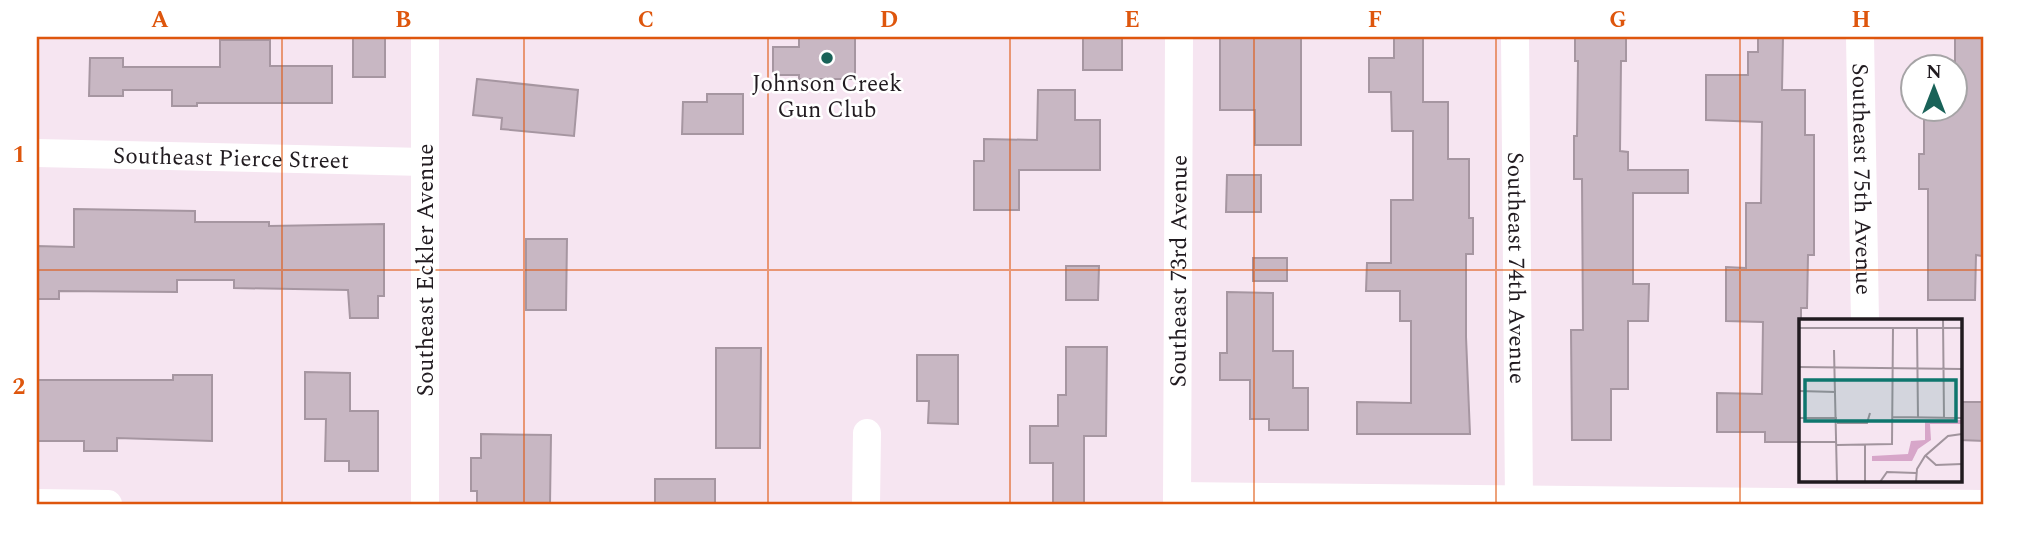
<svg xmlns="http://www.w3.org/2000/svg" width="2021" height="541" viewBox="0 0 2021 541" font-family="Spectral,serif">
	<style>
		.building { fill: #c8b7c3; stroke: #a696a1; stroke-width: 2 }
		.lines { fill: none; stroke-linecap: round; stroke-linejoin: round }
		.minor { stroke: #fff; stroke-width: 28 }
		.grid { fill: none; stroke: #de560d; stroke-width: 2; stroke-opacity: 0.55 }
		.poi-dot { fill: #196258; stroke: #fff; stroke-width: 2.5 }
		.labels { text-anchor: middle; stroke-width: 5; stroke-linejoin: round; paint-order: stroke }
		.poi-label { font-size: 23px; fill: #211b20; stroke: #fff }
		.street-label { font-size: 23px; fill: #211b20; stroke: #fff }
		.inset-road { fill: none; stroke: #a1949d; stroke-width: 2 }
		.view { fill: #0f766e; fill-opacity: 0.15; stroke: #0f766e; stroke-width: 3.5 }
		.inset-edge { fill: none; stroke: #211b20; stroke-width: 3.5 }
		.neatline { fill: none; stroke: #de560d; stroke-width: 2.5 }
		.grid-label { font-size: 23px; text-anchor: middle; font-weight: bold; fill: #de560d }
	</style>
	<rect width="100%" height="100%" fill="#f6e5f1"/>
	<path class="building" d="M353,37H385V77H353Z
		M799,37H855V79H799V75H773V47H799Z
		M1083,37H1122V70H1083Z
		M1220,37L1301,38V145H1255V110H1220Z
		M1394,37H1423V102H1448V159H1469V218H1473V254H1466V337L1470,434H1357V402L1411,403V321H1400V291H1366L1367,263H1391V200H1413V131H1392L1391,92H1369V58H1394Z
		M1575,37H1626V61H1621L1620,151L1628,152V170H1688V193H1633V284H1649L1648,321H1628V389H1611V440H1572L1571,330H1583L1582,179H1574V136H1577L1578,61H1575Z
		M1758,37H1783L1782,90H1805V135H1814V255H1808L1807,308H1801V442H1765V432H1717V393L1762,394L1763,322L1726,321V267L1746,268V203H1761L1762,122L1706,120V75H1748V52H1758Z
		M1955,37H1984L1982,256L1976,255L1975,300H1928V189H1919V154H1924V108H1955Z
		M220,40H270V66H332V103H197V106H172V90H123V96H89L90,58H123V67H220Z
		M477,79L578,90L574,136L501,129L502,118L473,115Z
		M1038,90H1075V120H1100V170H1019V210H974V161H984V139L1037,140Z
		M707,94H743V134H682L683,102H707Z
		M1227,175H1261V212H1226Z
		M74,209L195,211V222H269V226L384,224V296H378V318H350L348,290L234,288V280H177V292L59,291V299H37V246L74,247Z
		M526,239H567L566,310H526Z
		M1253,258H1287V281H1253Z
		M1066,266H1099L1098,300H1066Z
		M1227,292L1273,293V351H1293V388H1308V430H1269V419H1250V380H1220V353H1227Z
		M1066,347H1107L1106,436H1084V503H1053V463H1030V426H1058V395H1066Z
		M716,348H761L760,448H716Z
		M917,355H958V424L928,423L929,401H917Z
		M305,372L350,373V411H378V471H349V461H325L326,419H305Z
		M173,375H212V441L117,438V451H84V441H37V380H173Z
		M1960,402H1984V441L1960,440Z
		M481,434L551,435L550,504H477V491H471V458H481Z
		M655,479H715V504H655Z"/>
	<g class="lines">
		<g class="minor">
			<path d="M425,37V504"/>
			<path id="s1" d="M1515,37L1519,501"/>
			<path id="s2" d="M1860,37L1865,321"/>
			<path id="s3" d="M37,153L424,162"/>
			<path d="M1177,496L1984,504"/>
			<path d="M37,503L108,504"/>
			<path d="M866,504L867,433"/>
			<path id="s4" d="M1177,504L1179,37"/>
		</g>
	</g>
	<path class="grid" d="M282,37V504M524,37V504M768,37V504M1010,37V504M1254,37V504M1496,37V504M1740,37V504M37,270H1984"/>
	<circle class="poi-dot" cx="827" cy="58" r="7"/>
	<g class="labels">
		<g class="poi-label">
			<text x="827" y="91">Johnson Creek<tspan x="827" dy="26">Gun Club</tspan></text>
		</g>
		<g class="street-label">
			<text dy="8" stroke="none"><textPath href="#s3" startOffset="194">Southeast Pierce Street</textPath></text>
			<text dy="8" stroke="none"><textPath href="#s2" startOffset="142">Southeast 75th Avenue</textPath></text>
			<text dy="8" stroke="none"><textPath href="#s1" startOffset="231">Southeast 74th Avenue</textPath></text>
			<text transform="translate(425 270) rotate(-90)" y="8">Southeast Eckler Avenue</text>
			<text dy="8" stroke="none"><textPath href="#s4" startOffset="233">Southeast 73rd Avenue</textPath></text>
		</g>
	</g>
	<g transform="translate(1799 319)">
		<rect width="163" height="163" fill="#f6e5f1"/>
		<path d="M126,101H163V105H131L132,121L119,130L113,142H73V137L109,135L112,122L126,121Z" fill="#d7a6c9"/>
		<path class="inset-road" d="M144,0L145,99M0,9H163M118,9L119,99M35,31L38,163M0,48L163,50M0,72L37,73M94,98L163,99M0,99H38M38,104H68L71,94M0,123H38M38,126L93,125L94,9M127,137L137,146L163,145M66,163V126M81,163L88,153L117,154M117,163L118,150L126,137L149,117L163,115"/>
		<path class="view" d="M6,61H157V102H6Z"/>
		<rect width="163" height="163" class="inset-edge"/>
	</g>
	<rect width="2021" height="541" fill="none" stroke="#ffffff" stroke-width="77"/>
	<g transform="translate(1934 88)"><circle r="33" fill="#ffffff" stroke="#a6a4a6" stroke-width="2"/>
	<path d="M0-5L12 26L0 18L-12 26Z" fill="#196258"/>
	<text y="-10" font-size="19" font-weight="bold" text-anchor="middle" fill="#211b20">N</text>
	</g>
	<rect x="38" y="38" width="1944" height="465" class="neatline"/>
	<g class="grid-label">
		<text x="160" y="27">A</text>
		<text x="403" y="27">B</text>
		<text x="646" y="27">C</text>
		<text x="889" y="27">D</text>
		<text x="1132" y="27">E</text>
		<text x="1375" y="27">F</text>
		<text x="1618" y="27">G</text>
		<text x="1861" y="27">H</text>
		<text x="19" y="162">1</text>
		<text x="19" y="394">2</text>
	</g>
</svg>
